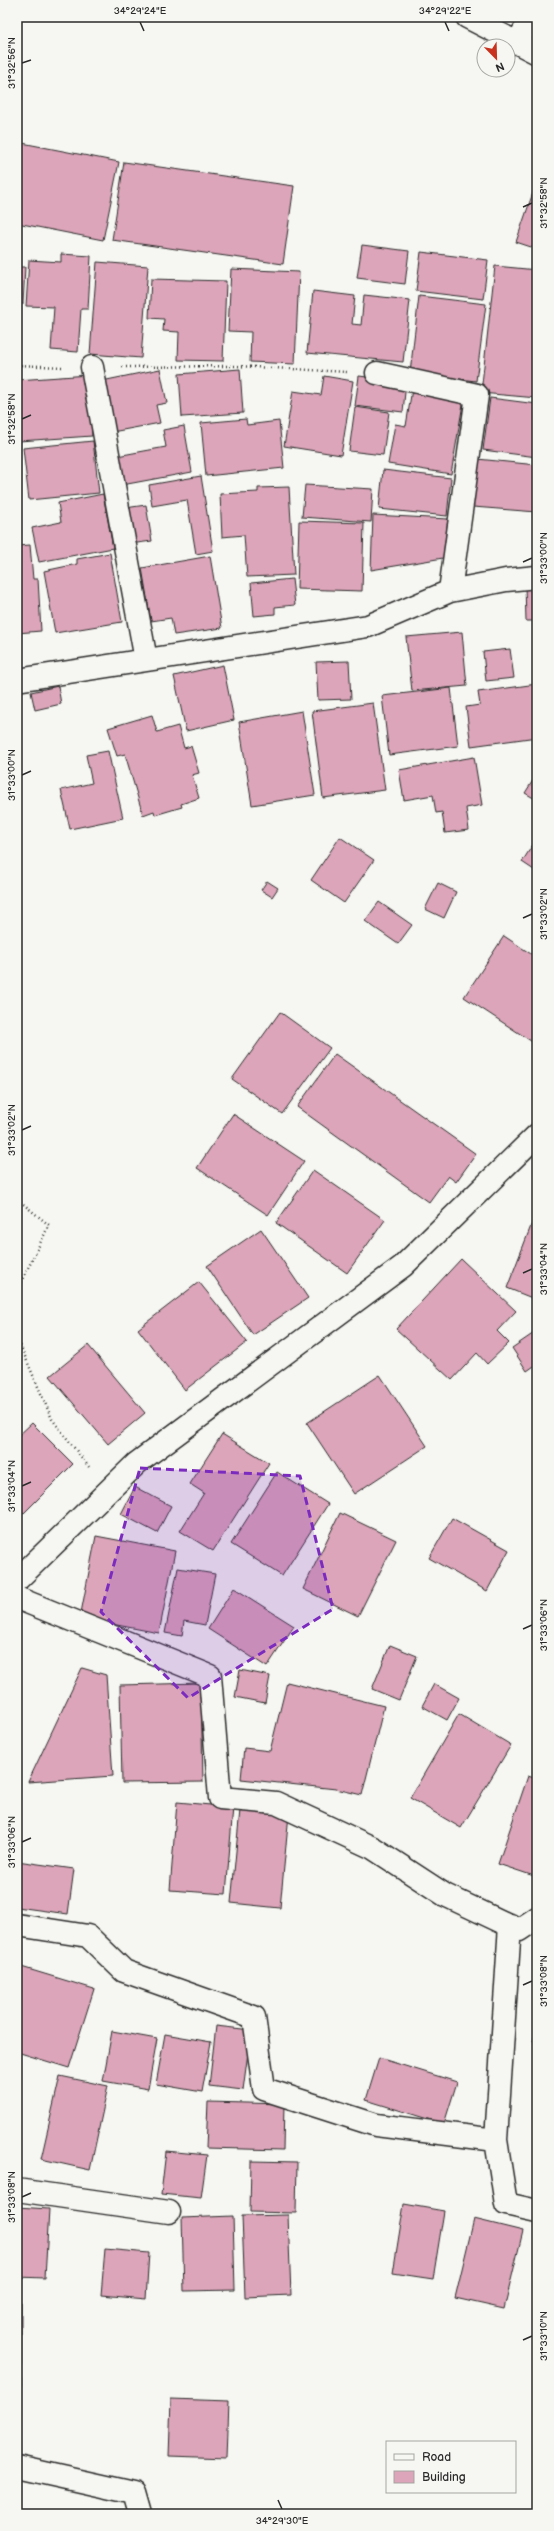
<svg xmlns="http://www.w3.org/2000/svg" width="554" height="2531" viewBox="0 0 554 2531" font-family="'Balsamiq Sans',sans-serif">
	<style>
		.building { fill: #dca5b9; stroke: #2b2b2b }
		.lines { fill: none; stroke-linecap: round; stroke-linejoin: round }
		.minor-casing { stroke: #2b2b2b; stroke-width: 25 }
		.path { stroke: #2b2b2b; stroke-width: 2.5; stroke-dasharray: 1 3; stroke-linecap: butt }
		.minor { stroke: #f6f6f2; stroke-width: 22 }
		.marked { fill: #7b2cbf; fill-opacity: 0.2; stroke: #7b2cbf; stroke-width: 3; stroke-dasharray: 8 5; stroke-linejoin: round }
		.ticks { fill: none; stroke: #2b2b2b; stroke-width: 1.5 }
		.neatline { fill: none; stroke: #2b2b2b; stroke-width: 1.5 }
		.ticks-label { font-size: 10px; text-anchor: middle; fill: #2b2b2b }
	</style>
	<rect width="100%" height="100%" fill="#f6f6f2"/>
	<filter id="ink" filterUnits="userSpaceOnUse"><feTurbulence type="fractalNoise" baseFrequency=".025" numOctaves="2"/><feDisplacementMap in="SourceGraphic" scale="8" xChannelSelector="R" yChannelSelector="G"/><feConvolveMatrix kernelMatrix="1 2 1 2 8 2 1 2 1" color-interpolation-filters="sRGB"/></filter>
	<g filter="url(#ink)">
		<path class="building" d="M17,142L119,162L103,240L17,223Z
			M124,162L294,186L283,264L112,240Z
			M537,181V249L516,242Z
			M362,245L409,251L405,284L357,278Z
			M421,252L488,260L483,299L416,291Z
			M61,254L91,256L88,309H81L78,352L51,350L54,307L26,306L29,260L61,262Z
			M97,262L148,266L141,358L90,354Z
			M495,266L537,270V398L481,393Z
			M17,267H25L23,304H18L17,328Z
			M231,269L299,272L295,364L250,362L251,332L228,331Z
			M151,279L226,281L223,361L178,360L179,332L163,331L164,319L149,318Z
			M313,291L355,296L352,324L361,325L364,295L410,300L403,362L307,353Z
			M419,296L486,304L476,381L410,373Z
			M160,369L167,403L156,405L160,423L112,432L102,381Z
			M240,369L243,413L182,417L179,374Z
			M89,375L92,436L19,441L17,380Z
			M324,376L353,381L341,455L284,446L293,391L321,395Z
			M359,376L406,382L403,412L355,406Z
			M412,389L464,398L451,474L388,464L395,424L406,426Z
			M490,398L537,404V457L483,450Z
			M355,407L389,412L383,455L349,451Z
			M246,419L247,425L279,421L284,468L206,476L201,423Z
			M184,426L192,472L122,485L117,456L166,447L163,430Z
			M93,441L99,493L29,500L23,448Z
			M477,459L537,465V512L473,507Z
			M383,470L451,478L447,516L379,509Z
			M201,476L213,551L196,554L187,500L152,506L149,485Z
			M305,485L373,489L371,522L302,517Z
			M289,487L294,575L247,577L244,535L222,537L220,494L258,492V488Z
			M103,494L113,548L39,562L32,528L61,522L58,503Z
			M146,505L152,541L130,544L125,508Z
			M373,515L448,519L443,558L371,570Z
			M299,521L364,523L362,591L297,589Z
			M30,545L33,579H38L41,631L17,633V546Z
			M110,553L122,622L55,633L44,571L77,564V559Z
			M210,556L222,628L174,635L171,618L151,621L142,568Z
			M292,579L295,605L275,607V614L254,616L251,583Z
			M537,584V621H526L525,585Z
			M462,632L467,686L412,691L406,637Z
			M510,649L514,678L486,681L483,652Z
			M349,661L351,699L318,700L316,662Z
			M223,665L234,720L186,731L174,676Z
			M537,684V737L471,746L466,707L480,705L478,692Z
			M58,686L61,704L35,710L31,692Z
			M451,688L458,746L389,755L382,696Z
			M373,703L385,790L323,798L312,711Z
			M302,711L315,795L252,805L239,722Z
			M152,715L157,732L178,726L184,748L191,746L199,773L192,775L199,798L181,804L182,807L155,815L154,811L143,815L125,754L117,756L108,728Z
			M108,751L123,818L70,829L61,790L92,783L86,755Z
			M474,757L482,805L466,808L469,830L445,833L442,812L436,813L433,795L404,800L399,770Z
			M537,774V800L525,793Z
			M340,837L374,860L344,903L311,880Z
			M537,838V872L522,862Z
			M267,881L278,888L272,897L261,890Z
			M438,883L456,892L444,918L425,909Z
			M379,902L412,925L398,944L365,921Z
			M504,936L537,958V1045L464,997Z
			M280,1012L330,1048L282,1114L232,1079Z
			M335,1054L476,1154L456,1182L448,1176L429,1202L297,1107Z
			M233,1114L304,1161L268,1215L197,1168Z
			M313,1170L385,1220L347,1273L276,1223Z
			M536,1213H537V1300L507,1288Z
			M261,1229L308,1298L253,1335L207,1266Z
			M461,1259L516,1311L497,1331L509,1343L487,1364L477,1353L452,1380L396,1329Z
			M199,1282L247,1342L185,1390L138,1329Z
			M537,1331V1364L527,1371L512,1348Z
			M88,1345L145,1413L108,1444L50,1376Z
			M380,1375L427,1446L354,1494L307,1423Z
			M32,1423L73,1464L17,1520V1437Z
			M222,1434L269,1463L213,1551L180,1531L204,1493L190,1484Z
			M277,1472L328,1504L282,1576L231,1544Z
			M135,1487L171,1506L157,1533L121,1514Z
			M340,1513L396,1540L358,1616L303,1589Z
			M452,1518L509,1550L487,1591L429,1558Z
			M96,1536L175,1551L159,1633L80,1618Z
			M178,1568L215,1574L205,1625L184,1621L182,1636L165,1633Z
			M234,1588L294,1626L267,1667L208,1629Z
			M390,1645L417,1656L399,1700L372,1689Z
			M82,1668L106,1675L113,1776L28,1782Z
			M240,1670L270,1676L265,1703L235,1697Z
			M287,1682L384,1706L362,1795L336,1789L241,1779L244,1748L270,1751Z
			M201,1683L203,1782L122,1783L120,1685Z
			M434,1684L459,1698L447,1720L422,1706Z
			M459,1714L511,1745L461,1828L410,1798Z
			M528,1776L537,1779V1877L498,1864Z
			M177,1802L233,1807L226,1894L170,1890Z
			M240,1810L289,1814L280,1908L231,1903Z
			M17,1861L74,1869L68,1914L17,1907Z
			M18,1966L94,1989L69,2068L17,2052Z
			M216,2026L251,2030L243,2090L209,2086Z
			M537,2029V2042L533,2041Z
			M112,2031L157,2039L148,2089L103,2081Z
			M165,2034L211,2042L202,2092L156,2084Z
			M379,2058L457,2082L444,2124L366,2100Z
			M60,2076L108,2086L90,2170L41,2159Z
			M208,2102L284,2104L283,2150L206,2148Z
			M166,2151L207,2155L201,2198L161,2194Z
			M251,2161L297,2162L296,2213L250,2212Z
			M404,2204L444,2211L433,2279L393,2273Z
			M17,2207L49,2209L45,2278L17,2277Z
			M288,2215L291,2295L245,2297L242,2216Z
			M233,2216L235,2290L184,2291L182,2218Z
			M474,2219L523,2231L504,2309L455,2298Z
			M105,2249L149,2253L146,2299L101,2295Z
			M17,2303H21V2403H17Z
			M171,2399L229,2401L227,2458L169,2456Z"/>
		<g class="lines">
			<g class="minor-casing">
				<path id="minor" d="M467,17L537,53
					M517,43L532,17
					M92,367L146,660
					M377,373L477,395L450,591
					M17,680L368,626L450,591L506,580L537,577
					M17,1580L137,1463L403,1266L537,1135
					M17,1598L210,1676L220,1798L276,1803L373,1848L445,1895L519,1930L537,1918
					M17,1925L88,1936L124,1971L254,2017L264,2089L376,2125L496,2140
					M510,1925L496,2140L506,2204L537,2211
					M17,2190L169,2212
					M17,2467L134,2493L140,2514"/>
			</g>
			<path class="path" d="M17,365L63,367
				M122,367L236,366L347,372
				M17,1199L49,1225L17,1291
				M17,1338L52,1419L89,1467"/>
			<use href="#minor" class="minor"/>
		</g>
	</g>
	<path class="marked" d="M140,1468L300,1476L333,1609L188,1698L101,1612Z"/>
	<path class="ticks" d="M140,22L144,31M445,22L449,31M22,63L31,60M523,207L532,203M22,419L31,415M523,562L532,558M22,775L31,771M523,918L532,914M22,1130L31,1126M523,1273L532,1269M22,1486L31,1482M523,1629L532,1625M22,1842L31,1838M523,1985L532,1981M22,2197L31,2193M523,2340L532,2336M278,2500L282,2509"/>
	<rect width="554" height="2531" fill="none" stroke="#f6f6f2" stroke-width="44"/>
	<rect x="386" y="2441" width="130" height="52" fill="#f6f6f2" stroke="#a5a5a2"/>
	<rect x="394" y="2454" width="20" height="6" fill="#f6f6f2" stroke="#a5a5a2"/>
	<text x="422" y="2461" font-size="12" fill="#2b2b2b">Road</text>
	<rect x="394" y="2471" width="20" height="12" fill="#dca5b9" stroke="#a5a5a2"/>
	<text x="422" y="2481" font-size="12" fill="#2b2b2b">Building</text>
	<g transform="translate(496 58) rotate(157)"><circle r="19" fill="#f6f6f2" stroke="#a5a5a2"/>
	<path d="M0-3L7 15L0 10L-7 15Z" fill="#c8321e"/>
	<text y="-6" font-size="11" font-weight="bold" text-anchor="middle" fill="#2b2b2b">N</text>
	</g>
	<rect x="22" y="22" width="510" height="2487" class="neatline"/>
	<g class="ticks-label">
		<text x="140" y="14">34°29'24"E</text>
		<text x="445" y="14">34°29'22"E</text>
		<text transform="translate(11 63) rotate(-90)" y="4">31°32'56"N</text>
		<text transform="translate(543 203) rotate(-90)" y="4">31°32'58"N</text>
		<text transform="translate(11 419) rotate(-90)" y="4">31°32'58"N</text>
		<text transform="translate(543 558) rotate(-90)" y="4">31°33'00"N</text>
		<text transform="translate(11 775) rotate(-90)" y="4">31°33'00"N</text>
		<text transform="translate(543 914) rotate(-90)" y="4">31°33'02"N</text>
		<text transform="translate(11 1130) rotate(-90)" y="4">31°33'02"N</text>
		<text transform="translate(543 1269) rotate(-90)" y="4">31°33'04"N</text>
		<text transform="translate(11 1486) rotate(-90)" y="4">31°33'04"N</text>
		<text transform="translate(543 1625) rotate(-90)" y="4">31°33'06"N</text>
		<text transform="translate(11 1842) rotate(-90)" y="4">31°33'06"N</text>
		<text transform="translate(543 1981) rotate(-90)" y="4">31°33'08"N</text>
		<text transform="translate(11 2197) rotate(-90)" y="4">31°33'08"N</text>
		<text transform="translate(543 2336) rotate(-90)" y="4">31°33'10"N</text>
		<text x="282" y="2524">34°29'30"E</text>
	</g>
</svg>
